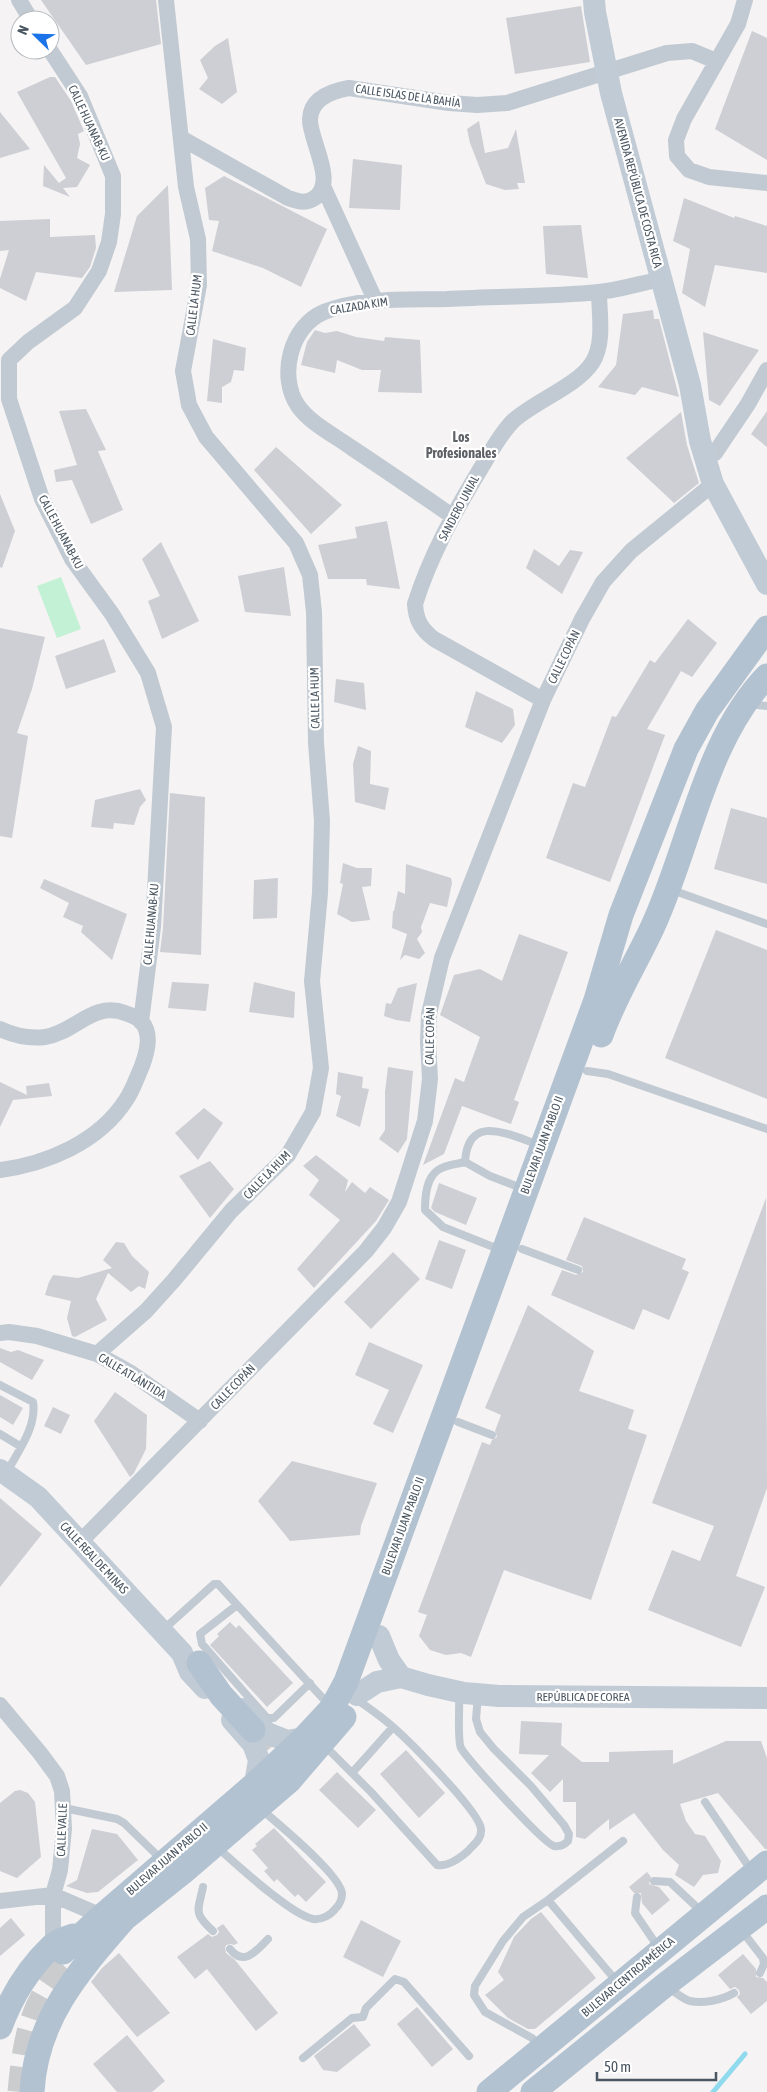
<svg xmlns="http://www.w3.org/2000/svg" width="767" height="2092" viewBox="0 0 767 2092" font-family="'Asap Condensed',sans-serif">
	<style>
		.green { fill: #c3f1d5 }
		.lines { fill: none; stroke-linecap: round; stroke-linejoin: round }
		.stream { stroke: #90daee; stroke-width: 5 }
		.building { fill: #cdcfd5 }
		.primary-tunnel { stroke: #caccce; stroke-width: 25; stroke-dasharray: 25 12; stroke-linecap: butt }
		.lane { stroke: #c1cad2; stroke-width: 8 }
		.street { stroke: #c1cad2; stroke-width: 16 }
		.secondary { stroke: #c1cbd6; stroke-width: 22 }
		.primary { stroke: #b3c2d1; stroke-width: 25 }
		.labels { text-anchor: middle; stroke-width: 4.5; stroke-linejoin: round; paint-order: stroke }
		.street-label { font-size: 12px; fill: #4a5661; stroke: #fff }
		.neighbourhood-label { font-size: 14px; font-weight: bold; fill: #5f6368; stroke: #fff }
	</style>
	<rect width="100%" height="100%" fill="#f5f3f3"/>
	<path class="green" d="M61,577L81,629L57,638L37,586Z"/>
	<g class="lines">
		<path class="stream" d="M713,2092L745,2054"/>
	</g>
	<path class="building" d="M41,0H156L161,44L86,65Z
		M581,6L590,62L515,74L506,18Z
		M752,31L767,38V160L715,129Z
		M228,38L237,92L222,104L199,89L208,78L200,60L215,46Z
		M50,77H55L71,101L84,131L78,134L80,144L77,158L90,165L77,187L63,188L70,197L43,186L44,165L59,183L66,178L17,92Z
		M0,112L30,149L0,158Z
		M479,121L485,153L508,148L516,129L525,183H517L519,189L505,190L486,184L470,143L467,129Z
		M353,159L402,165L400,210L349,208Z
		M224,176L327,229L301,287L263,268L212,251L219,221L209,220L205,188Z
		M168,185L172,290L114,292L137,216Z
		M684,198L734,218L735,216L767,226V273L715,265L705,307L682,293L690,249L673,241Z
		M50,219V237L95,235L96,248L90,267L82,278L36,272L26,301L0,288V279L9,250L0,251V221Z
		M581,225L588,278L546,274L543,226Z
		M653,310L654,319H659L679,397L642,387L635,395L598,387L616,365L623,314Z
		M315,330L325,333L337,331L356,337L384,341L385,337L420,340L422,393L378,392L381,370H362L337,360L335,373L301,365L307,342Z
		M703,332L759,350L720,406L709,400Z
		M213,339L246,348L244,371L234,370L231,382L222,387V403L207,401Z
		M86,409L106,450L98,451L123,510L91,524L72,480L56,482L54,470L77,465L59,411Z
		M767,411V447L751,434Z
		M681,412L687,445L699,483L674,503L626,458Z
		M276,447L342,505L311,534L254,470Z
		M0,494L15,531L2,568L0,567Z
		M387,521L400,589L367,585L366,579H328L318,545L357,538L355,527Z
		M161,542L199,621L162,639L148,601L160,596L142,559Z
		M534,549L559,566L570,550L583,552L562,594L526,568Z
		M284,567L291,616L245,612L238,576Z
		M688,619L717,643L692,677L681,671L647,729L665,735L610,882L546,858L573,783L585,787L612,716L616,717L650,660L655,663Z
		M0,628L45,637L32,689L17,733L28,736L12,838L0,836Z
		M104,639L116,672L66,689L55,656Z
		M336,679L364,683L366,710L334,702Z
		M476,691L513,709L515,725L502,743L465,727Z
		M358,746L371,751L370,784L389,788L385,810L355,802L353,764Z
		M140,789L146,800L140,807L134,825L114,823L113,829L91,827L95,800Z
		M170,793L205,797L201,955L160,952L163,928Z
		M731,808L767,818V884L714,869Z
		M343,863L357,868H372L371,886L362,887L370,920L352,922L337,914L343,884L340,883Z
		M406,864L451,878L452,883L447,907L430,903L421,927L422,932L417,939L425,953L419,959L405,955L400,960L407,934L392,928L393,911H394L398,891L405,894Z
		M278,878L277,918L253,919L254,880Z
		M44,879L127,914L112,960L81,932L83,926L63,917L69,903L40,888Z
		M716,930L767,950V1099L665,1058Z
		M519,934L568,952L514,1100L519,1102L511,1124L462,1106L444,1154L423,1165L455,1078L464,1082L480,1037L440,1015L454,975L480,969L502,981Z
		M172,982L209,984L206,1011L168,1008Z
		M254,982L295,992L294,1018L249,1012Z
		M417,983L410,1022L396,1020L384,1016L386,1003L391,1004L398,988Z
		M388,1067L413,1071L407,1139L398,1153L379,1139L385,1130V1092Z
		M338,1072L363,1077L362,1088L369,1089L360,1127L336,1116L341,1096L336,1094Z
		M0,1082L27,1095L26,1086L49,1083L52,1096L13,1100L0,1127Z
		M204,1108L223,1123L198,1160L175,1133Z
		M316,1155L348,1180L345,1192L352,1182L365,1193L370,1187L389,1200L376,1221L314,1288L297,1269L340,1220L309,1195L319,1180L303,1166Z
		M210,1161L234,1189L210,1218L179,1176Z
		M439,1183L477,1198L466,1225L435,1212L431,1208Z
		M766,1198L767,1488L736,1576L765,1587L741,1647L648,1610L672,1550L700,1561L714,1526L652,1503Z
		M584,1217L686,1259L682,1269L689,1272L669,1320L643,1309L634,1330L551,1295L562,1270L576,1275L583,1272L582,1266L566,1260Z
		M439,1240L466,1250L452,1289L425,1279Z
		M116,1242L124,1243L132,1256L149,1272L145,1289L139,1286L131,1292L108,1273L96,1299L107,1320L75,1337L72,1336L67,1318L71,1301L45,1295L49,1282L53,1275L78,1278L112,1268L103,1260Z
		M393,1252L420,1279L371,1329L344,1302Z
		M528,1305L594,1351L579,1391L634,1410L628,1429L647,1435L591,1600L504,1570L471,1657L461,1653L446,1655L430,1650L419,1636L427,1615L418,1612L482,1442L490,1445L492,1440L497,1437L495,1431L501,1415L485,1408Z
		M369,1342L423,1365L393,1433L373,1424L389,1390L355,1375Z
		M0,1348L11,1352L18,1350L44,1360L32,1380L0,1362Z
		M115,1392L147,1415L146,1449L134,1473L130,1477L94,1421Z
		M0,1395L23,1408L13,1425L0,1417Z
		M53,1407L70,1415L61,1434L44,1426Z
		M292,1461L377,1483L361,1526L360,1535L290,1541L258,1501Z
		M0,1498L42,1534L0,1587Z
		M230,1622L236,1628L239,1625L293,1683L267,1707L210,1645L219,1636L217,1634Z
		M521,1721L562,1723L561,1745L582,1762H609V1752L673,1750V1764L726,1741H761L767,1758V1849H765L718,1793L680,1804L686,1821L695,1834L705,1836L721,1861L718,1873L703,1875L694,1887L675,1875L679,1865L663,1850L634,1813L609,1830V1819L585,1839L576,1837V1802H563V1779L550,1792L531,1773L549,1755L519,1754Z
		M406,1750L445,1793L419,1818L380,1774Z
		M337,1772L376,1810L358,1828L319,1790Z
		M20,1790L28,1793L35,1802L41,1857L17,1878L0,1871V1803L15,1791Z
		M274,1828L326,1882L306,1902L298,1894L295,1897L277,1879L274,1882L264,1871L268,1868L252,1850L257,1846L255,1844Z
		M92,1829L117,1834L138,1860L98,1892L87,1893L66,1886L77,1880Z
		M647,1872L651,1877L649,1884L659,1887L670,1900L652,1915L642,1903L641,1893H634L629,1887Z
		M541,1912L596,1978L535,2029H528L508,2018L485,1995L504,1980L498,1972L514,1937L531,1919Z
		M11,1918L25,1935L0,1956V1928Z
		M361,1920L401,1941L383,1977L343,1957Z
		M223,1924L238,1943L234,1945L231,1944L226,1945L225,1948L226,1953L235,1960L278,2013L256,2031L207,1969L195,1979L177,1957L208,1934L212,1937L217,1935L219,1932L217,1928Z
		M119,1953L170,2013L137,2037L91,1982L102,1968Z
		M743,1954L756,1969V1977L763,1978L767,1982V2001L751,2014L737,1997L740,1994L739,1990L735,1987L730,1989L718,1975Z
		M417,2007L453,2049L432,2067L397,2024Z
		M354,2024L371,2045L337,2072L323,2070L314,2056Z
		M127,2035L165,2081L152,2092H117L93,2064Z"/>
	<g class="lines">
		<path class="primary-tunnel" d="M253,1730C269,1747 285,1756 273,1780
			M20,2092C24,2050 29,2009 57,1976C68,1963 82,1953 95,1942"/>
		<path class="lane" d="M749,704L767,706
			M672,890L767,924
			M587,1071L608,1074L767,1129
			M465,1162C457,1164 445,1165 438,1170C426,1178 425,1197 425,1210L443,1227L501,1250
			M524,1189L490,1176L465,1162C468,1112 509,1135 540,1145
			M522,1249L578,1270
			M0,1385L33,1402C37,1427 18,1451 7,1472
			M458,1422L492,1435
			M0,1434L20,1446
			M237,1605L200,1634L202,1644L267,1718H274L310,1683
			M164,1629L214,1584H218L329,1705
			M459,1694C460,1705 457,1740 461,1748C468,1760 544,1844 554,1846C559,1847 564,1845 568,1841L569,1834L564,1825L531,1786L494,1749L480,1732L476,1719L478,1695
			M324,1745L371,1792L437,1865C448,1867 460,1858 468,1851C474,1844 482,1839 481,1829C480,1812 409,1741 393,1727C382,1717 369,1708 356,1699
			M352,1773L393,1727
			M705,1802L751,1870
			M64,1808L117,1819L124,1823L162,1860
			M218,1848C236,1864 291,1915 313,1919C322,1920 331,1915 336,1908C339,1905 342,1899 342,1894C342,1876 276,1822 261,1809
			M654,1881L670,1882L703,1913
			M203,1887C198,1911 193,1913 213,1931
			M637,1897L635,1913L658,1947
			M548,1900L618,1983
			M742,1931L763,1958L764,1964L760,1973
			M230,1949C244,1967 256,1951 268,1939
			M669,1988C675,1992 683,1999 690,2001C703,2004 722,2000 734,1993
			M540,2047L532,2038L485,2012L474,1995L475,1986L503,1941L523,1917L548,1900L623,1841
			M303,2058L352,2018L363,2017L366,2008L395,1979L404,1982L469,2056"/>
		<path class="street" d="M19,0L31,20
			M745,0L738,24L684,119L676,140L677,156L689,170L709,177L767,183
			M50,50L80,96L113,176V214L109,242L99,271L75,308L28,342L9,360V399L42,499L72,559L112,614L148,673L164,727L153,927L141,1022
			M181,138L288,198C297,201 304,204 313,199C339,184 309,140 310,119C311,98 332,91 349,88L449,103L477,105L507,103L667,53L692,51L716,61
			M323,186L376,302
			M715,453L748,404L767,370
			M452,516C419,493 385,470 352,448C334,435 311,424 298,406C278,377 290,326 324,312C361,297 407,300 447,299C497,296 549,297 599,292C620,290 641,283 662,279
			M543,700L434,639C421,629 416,620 415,604C430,556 455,511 481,468C491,452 500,434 513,421C535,401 577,386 592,363C605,344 599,313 599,292
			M0,1029C13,1035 30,1039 45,1037C74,1033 93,1001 125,1013C131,1015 138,1018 142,1022C152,1035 147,1052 142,1066C137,1077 133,1090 126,1100C99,1142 47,1164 0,1170
			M0,1333L9,1332L37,1336L97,1354L131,1373L200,1421
			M97,1354L146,1311L174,1280L231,1211L288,1155L313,1112L321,1068L312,981L320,893L322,821L316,743L314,612L310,575L296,543L206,437L189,405L183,371L199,285L198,239L186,187L166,0
			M80,1542L366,1251L384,1228L399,1202L425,1121L430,1079L428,1042L429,1014L442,958L543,700L582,619L603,582L631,551L713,484
			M0,1705L40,1753L57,1776L62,1791L64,1829L60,1870L53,1895V1945
			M0,1901L53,1895L102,1916"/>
		<path class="secondary" d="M594,0L595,12L611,93L690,385L700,441L713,484L767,584
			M0,1470L38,1497L182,1653L190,1672L205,1688
			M379,1636L389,1660L401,1677
			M357,1695L377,1682L401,1677L428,1685L464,1693L499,1696L767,1698
			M244,1709L267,1733L287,1741L304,1738
			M232,1720L253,1744L259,1760L255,1784"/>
		<path class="primary" d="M601,1035C615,996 636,963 653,926C690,846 705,740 767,676
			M199,1663L221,1695L253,1730
			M115,1926L183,1872L289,1781L344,1717
			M63,1952L102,1916L255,1784L304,1738L332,1708L346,1682L596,1000L621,915L686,749L707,711L767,628
			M0,2027C11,1997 29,1968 52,1946C57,1941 66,1939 73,1936
			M32,2092C36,2019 78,1972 124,1919
			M489,2092L767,1863
			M533,2092L665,1985L767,1907"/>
	</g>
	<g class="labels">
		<g class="street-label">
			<text transform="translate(408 96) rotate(8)" y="4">CALLE ISLAS DE LA BAHÍA</text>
			<text transform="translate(89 123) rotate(65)" y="4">CALLE HUANAB-KU</text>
			<text transform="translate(638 193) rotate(75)" y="4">AVENIDA REPÚBLICA DE COSTA RICA</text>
			<text transform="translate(194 305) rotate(-83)" y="4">CALLE LA HUM</text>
			<text transform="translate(359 306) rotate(-9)" y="4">CALZADA KIM</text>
			<text transform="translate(459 508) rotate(-62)" y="4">SANDERO UNIAL</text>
			<text transform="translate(61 532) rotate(62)" y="4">CALLE HUANAB-KU</text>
			<text transform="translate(564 657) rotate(-64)" y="4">CALLE COPÁN</text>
			<text transform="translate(315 698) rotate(-91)" y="4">CALLE LA HUM</text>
			<text transform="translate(151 924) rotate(-85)" y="4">CALLE HUANAB-KU</text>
			<text transform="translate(430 1036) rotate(-89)" y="4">CALLE COPÁN</text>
			<text transform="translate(542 1145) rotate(-70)" y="4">BULEVAR JUAN PABLO II</text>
			<text transform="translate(267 1175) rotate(-46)" y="4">CALLE LA HUM</text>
			<text transform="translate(132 1376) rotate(31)" y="4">CALLE ATLÁNTIDA</text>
			<text transform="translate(233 1387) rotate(-46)" y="4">CALLE COPÁN</text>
			<text transform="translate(403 1526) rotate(-70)" y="4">BULEVAR JUAN PABLO II</text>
			<text transform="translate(94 1558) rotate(47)" y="4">CALLE REAL DE MINAS</text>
			<text x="583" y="1701">REPÚBLICA DE COREA</text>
			<text transform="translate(62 1830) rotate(-88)" y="4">CALLE VALLE</text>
			<text transform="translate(167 1859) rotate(-41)" y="4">BULEVAR JUAN PABLO II</text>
			<text transform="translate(628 1977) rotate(-40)" y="4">BULEVAR CENTROAMÉRICA</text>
		</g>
		<g class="neighbourhood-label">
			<text x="461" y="442">Los<tspan x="461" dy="16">Profesionales</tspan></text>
		</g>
	</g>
	<g transform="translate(35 35) rotate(293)"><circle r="24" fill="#ffffff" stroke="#b7bbc0"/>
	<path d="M0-4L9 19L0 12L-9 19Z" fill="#1a73e8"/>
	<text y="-8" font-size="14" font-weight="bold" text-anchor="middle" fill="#4a5661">N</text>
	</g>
	<path d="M597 2072v8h119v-8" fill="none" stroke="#4a5661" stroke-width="2.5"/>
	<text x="604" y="2072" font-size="15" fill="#4a5661" stroke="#ffffff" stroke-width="4" paint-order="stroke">50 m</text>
</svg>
